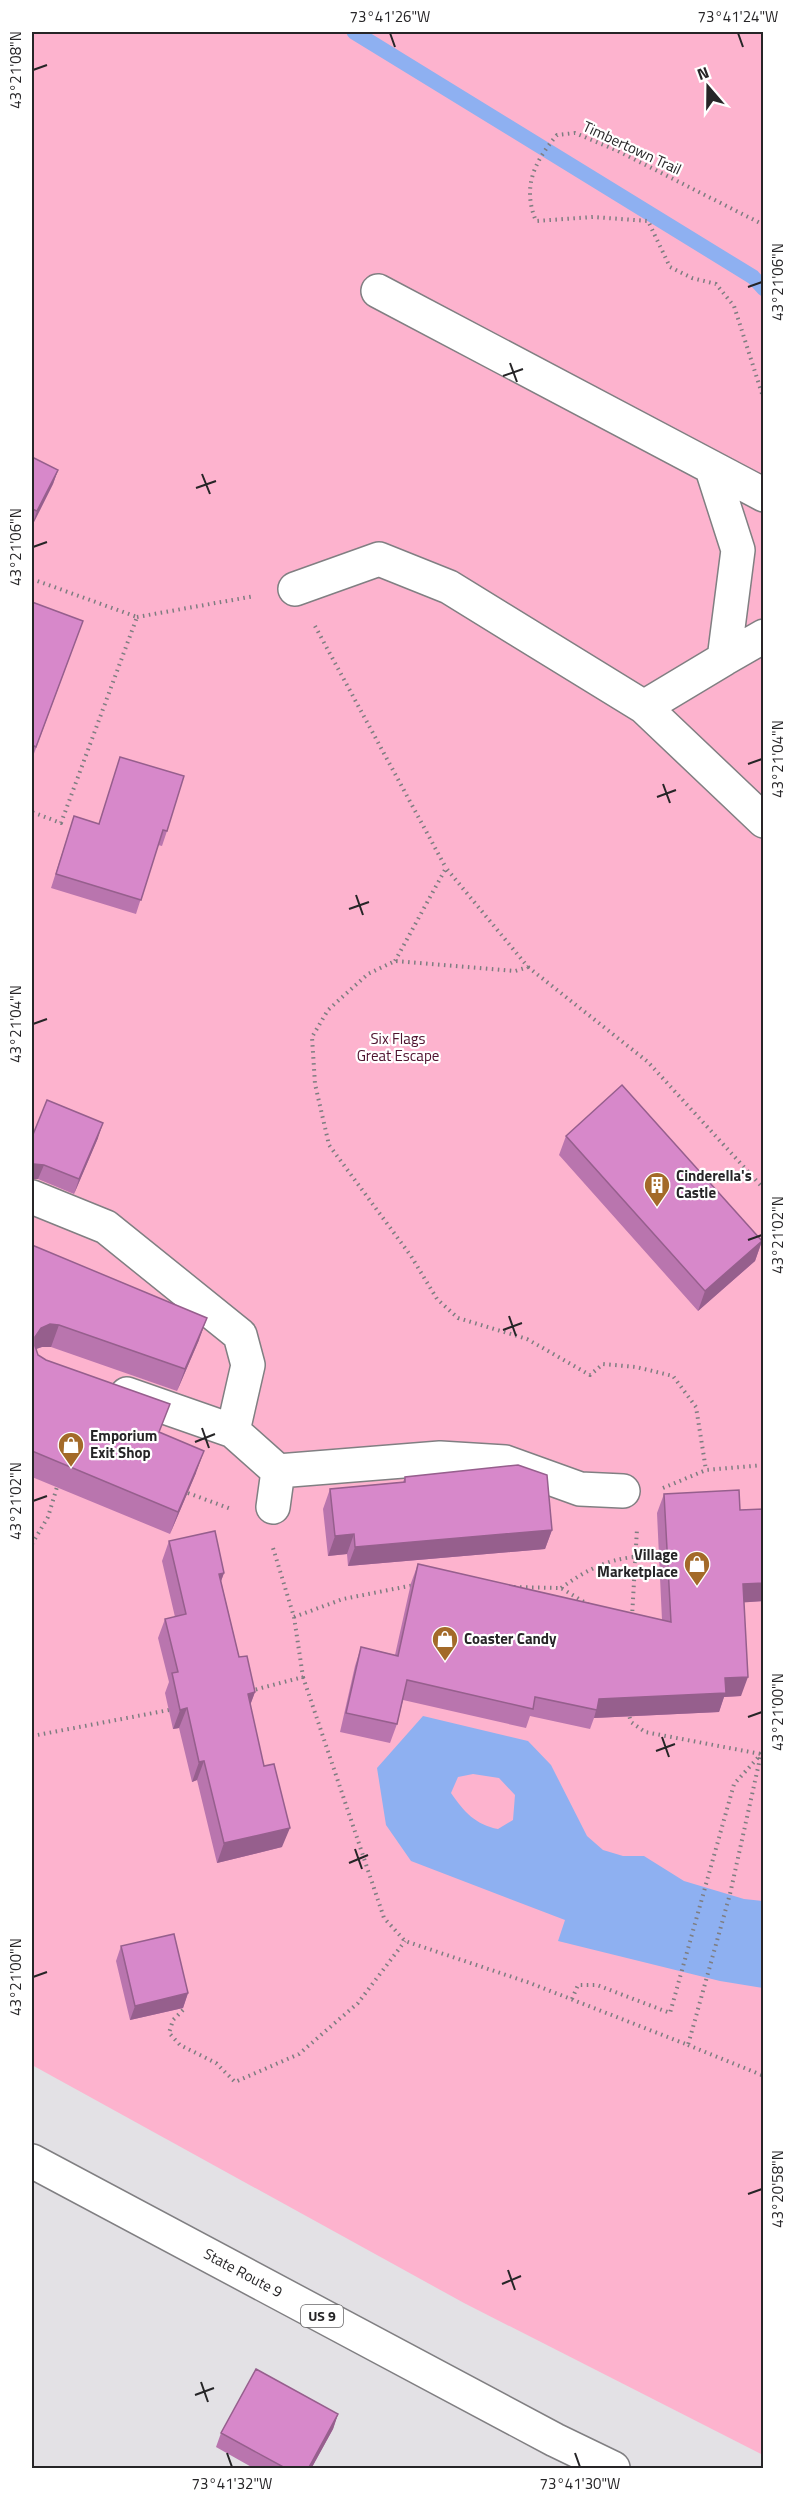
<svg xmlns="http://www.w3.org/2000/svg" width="795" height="2500" viewBox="0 0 795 2500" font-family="'Titillium Web',sans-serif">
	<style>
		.green { fill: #fdb3ce }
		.water { fill: #8eb0f1; fill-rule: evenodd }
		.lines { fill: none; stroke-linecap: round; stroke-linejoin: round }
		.stream { stroke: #8eb0f1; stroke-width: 15 }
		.minor-casing { stroke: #807f82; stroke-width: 36 }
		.major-casing { stroke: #807f82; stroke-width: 36 }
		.path { stroke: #7e7d80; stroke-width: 4; stroke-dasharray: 1.5 4.5; stroke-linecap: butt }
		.minor { stroke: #fff; stroke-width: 33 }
		.major { stroke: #fff; stroke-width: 33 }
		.wall { fill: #b975ae }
		.shaded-wall { fill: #965f8d }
		.building { fill: #d788ca; stroke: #965f8d; stroke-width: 1.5 }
		.ticks { fill: none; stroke: #262527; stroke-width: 2 }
		.labels { text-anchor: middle; stroke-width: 4.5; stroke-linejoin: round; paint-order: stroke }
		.shield { fill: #fff; stroke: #676668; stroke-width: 1.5 }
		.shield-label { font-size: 14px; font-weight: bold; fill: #262527 }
		.street-label { font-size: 15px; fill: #262527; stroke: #fff }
		.park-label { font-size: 15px; fill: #4e122e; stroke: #fff }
		.poi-label { font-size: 15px; font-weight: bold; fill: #262527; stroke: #fff; text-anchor: start }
		.neatline { fill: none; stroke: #262527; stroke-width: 2 }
		.ticks-label { font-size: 15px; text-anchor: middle; fill: #262527 }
	</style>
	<rect width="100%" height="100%" fill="#e3e1e5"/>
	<path class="green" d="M32,32H763V2455L464,2303L32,2065Z"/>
	<path class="water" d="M423,1716L528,1741L551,1765L587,1836L603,1850L623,1856H644L684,1881L744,1899L763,1901V1988L720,1981L558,1941L565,1920L411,1861L386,1825L377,1768ZM473,1774L499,1778L515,1795L513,1820L498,1829C476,1825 464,1812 451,1793L458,1777Z"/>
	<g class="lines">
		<path class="stream" d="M354,32L753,277L764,289"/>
		<g class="minor-casing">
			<path id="minor" d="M378,291L764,495
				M712,469L738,550L724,659L764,636
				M295,589L379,559L449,587L644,707L724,659
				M644,707L764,821
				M32,1197L106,1227L240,1335L248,1365L233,1431L278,1471L440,1458L505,1462L580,1489L623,1491
				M127,1394L233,1431
				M273,1507L278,1471"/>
		</g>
		<g class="major-casing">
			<path id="major" d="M32,2161L555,2440L613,2468"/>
		</g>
		<path class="path" d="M764,225L618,151L575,133L557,135C534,162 522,187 536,221L593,217L648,221L670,267L692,278L716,284L734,306L764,400
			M32,579L137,617L61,823L32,812
			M137,617L255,596
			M315,626L446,868
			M395,961L446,868L528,967L515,971L395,961L368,974L328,1010L312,1037L315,1084L329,1145L411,1256L437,1299L458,1318L527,1339L590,1375L603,1364L636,1367L673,1376L696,1407L706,1470
			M528,967L648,1062L764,1189
			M663,1488L706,1470L764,1465
			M188,1493L231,1509
			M32,1544L48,1517L57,1487
			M514,1587L561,1588L589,1605
			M561,1588C585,1571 605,1560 634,1557
			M294,1617L343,1599L414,1585
			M632,1617L637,1529
			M303,1677L384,1918L405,1941L530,1983L688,2045L730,1894L761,1754L645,1732L631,1722L628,1712
			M250,1691L303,1677L294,1617L273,1548
			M32,1736L169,1710
			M572,1999L578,1985H597L670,2013L734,1784L764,1751
			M183,2010L173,2020L169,2033L180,2045L216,2063L235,2082L299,2054L358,2003L405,1941
			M688,2045L764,2076"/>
		<use href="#minor" class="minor"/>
		<use href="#major" class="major"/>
	</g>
	<path class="wall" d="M32,457L58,470L53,484L32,526Z
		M32,602L83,621L32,759Z
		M120,757L167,831L162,846L158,845L136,914L51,888L74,816L99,824Z
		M566,1136L762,1241L755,1261L698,1311L559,1155Z
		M32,1137L98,1138L74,1194L38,1179H32Z
		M32,1245L199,1340L177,1391L51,1347H42L36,1349L38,1355L46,1360L160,1432L196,1473L170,1534L32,1477Z
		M405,1477L552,1530L545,1549L348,1566L347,1554L328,1556L323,1509L330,1489L403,1482Z
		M664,1494L740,1510L764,1509V1601L744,1602L741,1696L724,1697L719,1712L594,1718L590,1729L530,1716L526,1728L403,1700L397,1724L390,1743L340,1732L355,1666L361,1647L395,1655L411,1583L418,1564L662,1620L657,1513Z
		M169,1541L224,1573L221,1581L239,1657L255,1692L250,1705L282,1847L217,1863L197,1780L192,1782L179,1728L173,1729L165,1693L169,1682L158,1638L165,1619L175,1617L162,1561Z
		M121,1946L188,1993L183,2008L130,2020L116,1961Z
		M338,2414L333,2429L311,2469H255L216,2447L221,2433Z"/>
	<path class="shaded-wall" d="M58,470L53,484L32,526L37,511Z
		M103,1123L98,1138L74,1194L79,1179Z
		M34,1164L44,1165L38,1179H32V1166Z
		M762,1241L755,1261L698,1311L705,1291Z
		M207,1318L199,1340L177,1391L185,1369Z
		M50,1324L59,1325L51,1347H42L33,1350L35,1337L41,1328Z
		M204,1451L196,1473L170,1534L178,1512Z
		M552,1530L545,1549L348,1566L355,1547Z
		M354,1534L347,1554L328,1556L335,1536Z
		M224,1573L217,1592L219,1574Z
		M764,1583V1601L736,1603L743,1584Z
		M748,1677L741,1696L724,1697L719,1712L594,1718L599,1699L725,1678Z
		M255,1692L248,1711V1694Z
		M187,1708L179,1728L173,1729L180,1710Z
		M204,1761L197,1780L192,1782L199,1762Z
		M290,1828L282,1847L217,1863L224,1843Z
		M188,1993L183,2008L130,2020L135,2006Z
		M338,2414L333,2429L311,2469H308Z"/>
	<path class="building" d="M32,457L58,470L37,511L32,509Z
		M32,602L83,621L36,747L32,745Z
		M120,757L184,776L167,831L163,830L141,900L56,874L74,816L99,824Z
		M622,1085L762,1241L705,1291L566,1136Z
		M47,1100L103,1123L79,1179L44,1165L34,1164L32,1166V1137Z
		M32,1245L207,1318L185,1369L59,1325L50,1324L41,1328L35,1337V1346L38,1355L46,1360L170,1404L159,1432L204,1451L178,1512L32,1451Z
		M518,1465L547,1475L552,1530L355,1547L354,1534L335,1536L330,1489L405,1482V1477Z
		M739,1490L740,1510L764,1509V1583L743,1584L748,1677L725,1678L726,1693L599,1699L597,1710L535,1697L533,1709L407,1680L397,1724L346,1713L361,1647L398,1656L418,1564L671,1622L664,1494Z
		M215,1531L224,1573L219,1574L239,1657L247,1656L255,1692L248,1694L264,1766L274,1764L290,1828L224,1843L204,1761L199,1762L187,1708L180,1710L172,1673L178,1672L165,1619L186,1614L169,1541Z
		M174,1934L188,1993L135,2006L121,1946Z
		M256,2369L338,2414L308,2469H287L221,2433Z"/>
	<path class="ticks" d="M390,33L395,47M738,33L743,47M33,70L47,65M748,287L762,282M510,363L517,382M503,376L523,369M202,474L210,494M196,488L216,481M33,547L47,542M748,764L762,759M663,784L670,803M657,797L676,790M356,895L363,915M349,909L369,902M33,1024L47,1019M748,1240L762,1235M509,1316L516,1336M503,1330L522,1323M202,1428L209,1448M195,1442L215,1434M33,1501L47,1496M748,1717L762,1712M662,1737L669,1757M656,1751L675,1744M355,1849L362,1869M349,1863L368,1855M33,1977L47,1972M748,2194L762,2189M508,2270L515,2290M502,2284L521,2276M201,2382L208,2402M195,2395L214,2388M227,2453L232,2467M575,2453L580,2467"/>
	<defs>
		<g id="building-pin" transform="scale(1.35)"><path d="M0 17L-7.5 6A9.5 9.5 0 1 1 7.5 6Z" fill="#a36a29" stroke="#fff"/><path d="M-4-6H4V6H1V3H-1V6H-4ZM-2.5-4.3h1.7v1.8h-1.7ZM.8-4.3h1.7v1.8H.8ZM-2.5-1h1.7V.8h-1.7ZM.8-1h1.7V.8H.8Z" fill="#fff"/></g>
		<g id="shop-pin" transform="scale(1.35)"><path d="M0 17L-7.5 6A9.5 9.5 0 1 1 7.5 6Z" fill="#a36a29" stroke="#fff"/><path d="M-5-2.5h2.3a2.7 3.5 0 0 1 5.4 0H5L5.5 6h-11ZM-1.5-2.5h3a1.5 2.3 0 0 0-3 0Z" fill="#fff"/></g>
	</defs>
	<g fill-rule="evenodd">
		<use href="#building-pin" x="657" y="1185"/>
		<use href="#shop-pin" x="71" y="1445"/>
		<use href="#shop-pin" x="697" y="1564"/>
		<use href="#shop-pin" x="445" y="1639"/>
	</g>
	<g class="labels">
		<rect class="shield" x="301" y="2305" width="42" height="22" rx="4.5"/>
		<g class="shield-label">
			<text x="322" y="2321">US 9</text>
		</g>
		<g class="street-label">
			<text transform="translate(632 148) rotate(25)" y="5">Timbertown Trail</text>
			<text transform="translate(243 2273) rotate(28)" y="5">State Route 9</text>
		</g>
		<g class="park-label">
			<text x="398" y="1044">Six Flags<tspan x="398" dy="17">Great Escape</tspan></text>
		</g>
		<g class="poi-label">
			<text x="676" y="1181">Cinderella's<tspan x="676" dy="17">Castle</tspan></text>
			<text x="90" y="1441">Emporium<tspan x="90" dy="17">Exit Shop</tspan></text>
			<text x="678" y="1560" text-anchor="end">Village<tspan x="678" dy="17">Marketplace</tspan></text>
			<text x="464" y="1644">Coaster Candy</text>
		</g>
	</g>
	<rect width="795" height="2500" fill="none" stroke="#ffffff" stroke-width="66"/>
	<g transform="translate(708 87) rotate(340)" stroke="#ffffff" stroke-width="4.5" paint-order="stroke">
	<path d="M0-4.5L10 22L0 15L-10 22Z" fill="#262527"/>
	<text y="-9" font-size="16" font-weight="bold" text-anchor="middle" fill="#262527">N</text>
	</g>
	<rect x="33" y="33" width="729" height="2434" class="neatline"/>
	<g class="ticks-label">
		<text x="390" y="22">73°41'26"W</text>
		<text x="738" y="22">73°41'24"W</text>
		<text transform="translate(16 70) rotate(-90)" y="5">43°21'08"N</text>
		<text transform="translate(778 282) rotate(-90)" y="5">43°21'06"N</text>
		<text transform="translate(16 547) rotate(-90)" y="5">43°21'06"N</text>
		<text transform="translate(778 759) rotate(-90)" y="5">43°21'04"N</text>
		<text transform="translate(16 1024) rotate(-90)" y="5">43°21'04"N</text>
		<text transform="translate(778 1235) rotate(-90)" y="5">43°21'02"N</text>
		<text transform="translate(16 1501) rotate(-90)" y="5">43°21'02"N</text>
		<text transform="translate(778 1712) rotate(-90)" y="5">43°21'00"N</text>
		<text transform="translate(16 1977) rotate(-90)" y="5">43°21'00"N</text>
		<text transform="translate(778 2189) rotate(-90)" y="5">43°20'58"N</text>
		<text x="232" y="2489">73°41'32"W</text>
		<text x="580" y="2489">73°41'30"W</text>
	</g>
</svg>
